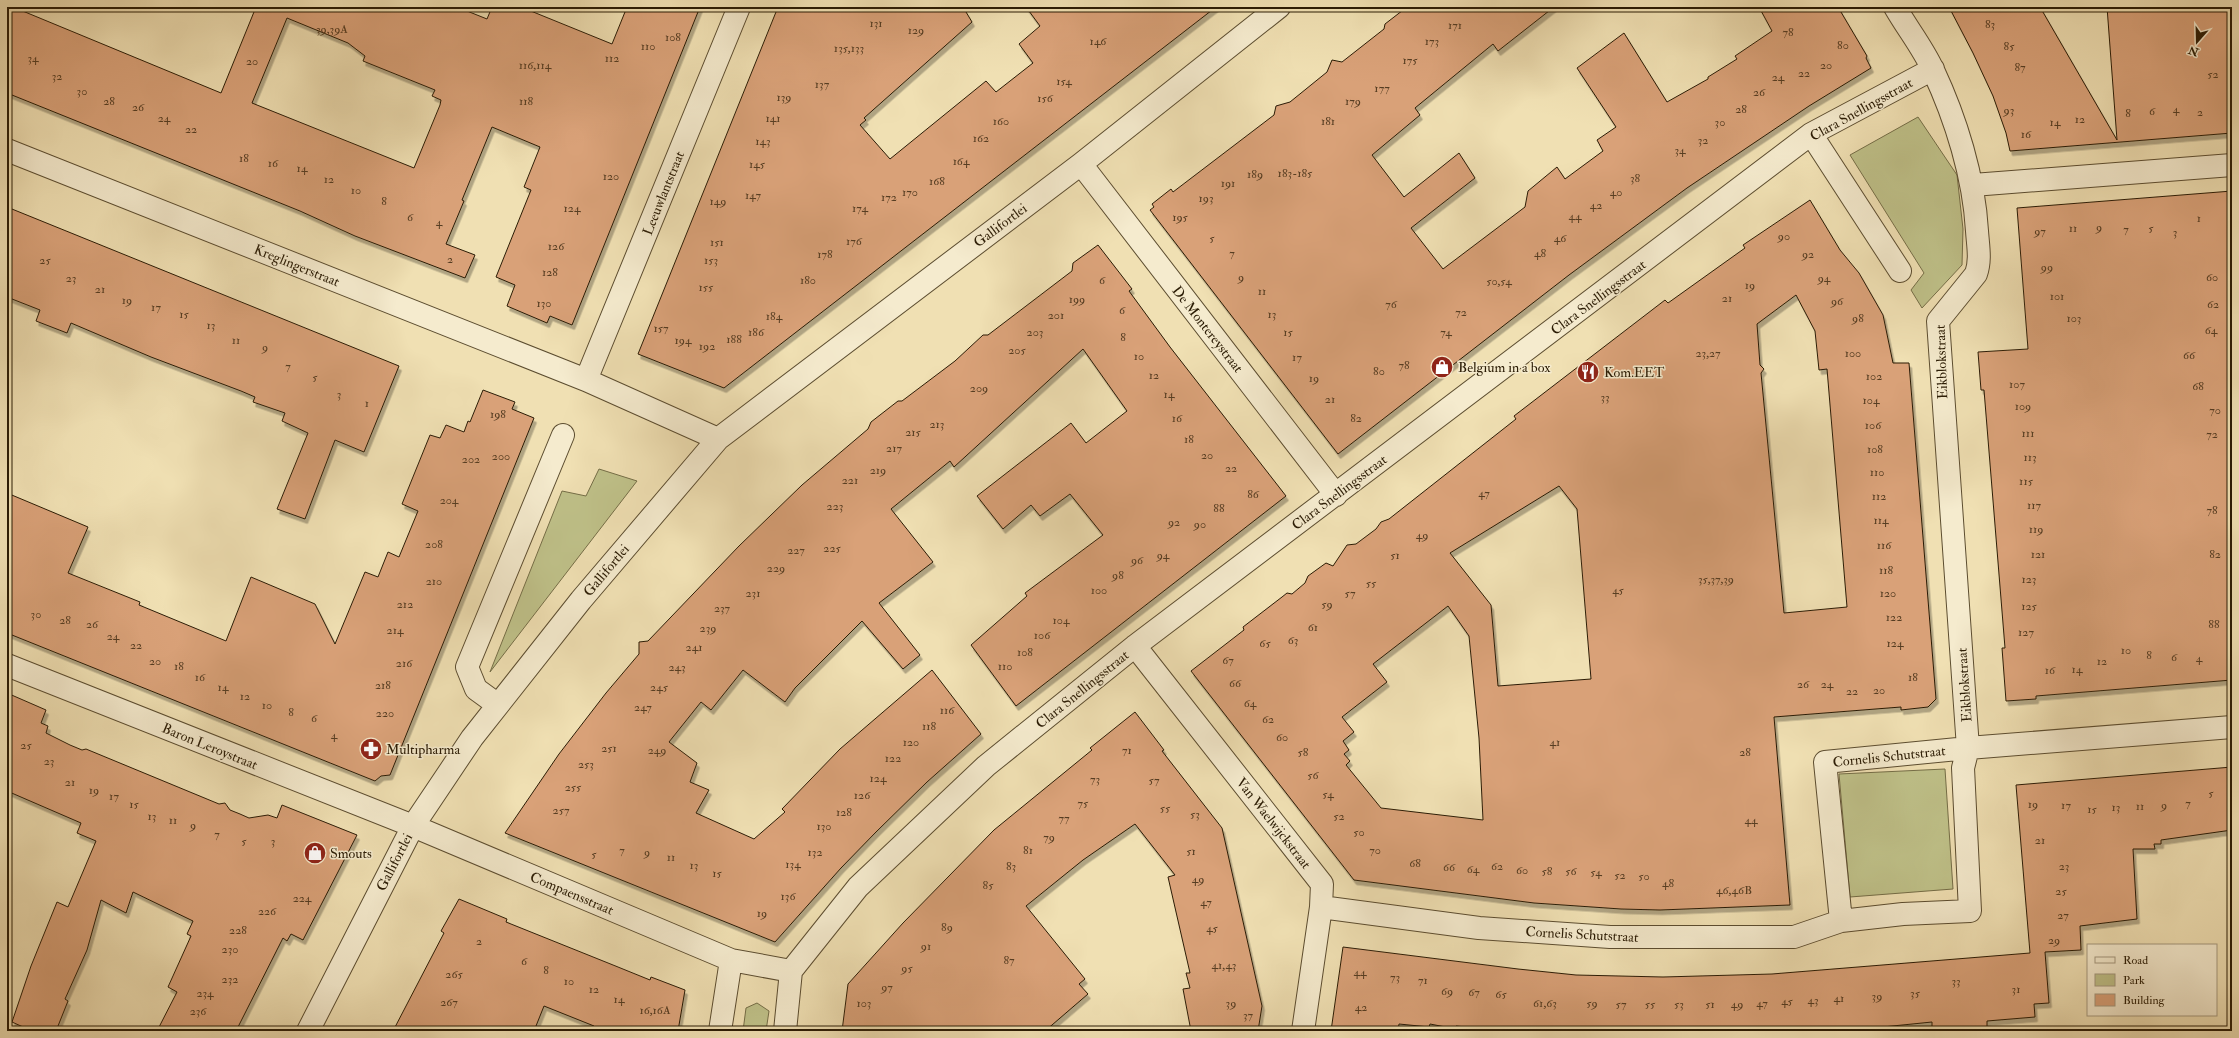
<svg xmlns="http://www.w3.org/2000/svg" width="2239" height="1038" viewBox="0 0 2239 1038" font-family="'IM FELL Double Pica',serif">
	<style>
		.green { fill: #bfc189; stroke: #756e47 }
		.building { fill: #d9a178; stroke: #2b1c05; fill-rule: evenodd; filter: url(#shadow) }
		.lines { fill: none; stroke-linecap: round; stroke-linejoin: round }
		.street-casing { stroke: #5c4d30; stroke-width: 24 }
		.street { stroke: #f5ebce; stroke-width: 22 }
		.labels { text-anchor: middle; stroke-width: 3; stroke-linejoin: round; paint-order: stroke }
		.number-label { font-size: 12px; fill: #563d22 }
		.street-label { font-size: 14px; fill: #2b1c05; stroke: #f5ebce }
		.poi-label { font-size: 14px; fill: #2b1c05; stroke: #f5ebce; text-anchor: start }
	</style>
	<defs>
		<filter id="shadow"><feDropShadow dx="2.5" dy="4.5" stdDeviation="0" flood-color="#0004"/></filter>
	</defs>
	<rect width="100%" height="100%" fill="#f0e0b3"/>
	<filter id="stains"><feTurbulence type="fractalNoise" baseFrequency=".005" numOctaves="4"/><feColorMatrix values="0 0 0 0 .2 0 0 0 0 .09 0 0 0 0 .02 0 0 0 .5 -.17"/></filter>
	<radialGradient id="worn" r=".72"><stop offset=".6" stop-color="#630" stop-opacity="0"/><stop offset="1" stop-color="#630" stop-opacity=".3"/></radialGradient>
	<path class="green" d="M1918,117L1957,175L1963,229L1962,265L1922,308L1911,290L1924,273L1850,155Z
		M599,469L637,481L490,672L562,491L586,496Z
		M1945,769L1953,889L1850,897L1839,774Z
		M757,1003L769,1011L766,1031H743L746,1008Z"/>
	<path class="building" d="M7,7H13L221,93L256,7H457L487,19L492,7H521L612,44L627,7H700L572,325L550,316L547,323L507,306L515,285L496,277L531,190L524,187L540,147L492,127L462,200L464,201L446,244L475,255L465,278L355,236L300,211L7,93ZM287,18L348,43L365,56L363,61L435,90L432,96L441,100L440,105L414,168L252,103Z
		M778,7H963L972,22L864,118L866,120L860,125L890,159L986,81L996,92L1033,63L1019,44L1040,26L1026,7H1216L724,388L638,354Z
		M1407,7H1554L1498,51L1493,44L1415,108L1420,115L1372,155L1404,197L1459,153L1475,178L1411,228L1443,269L1525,207L1528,191L1557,167L1565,179L1603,151L1597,140L1616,127L1577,68L1624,33L1667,102L1708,79V77L1737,59L1735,56L1772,31L1759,7H1838L1867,56L1866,58L1871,68L1809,106L1687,188L1569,275L1338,454L1150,210L1154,207L1152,204L1171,189L1173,192L1274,115L1276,106L1290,102L1327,72L1332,60L1342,62L1384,29L1385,24Z
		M1949,7H2040L2117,140L2107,7H2232V133L2010,151L2006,133L1993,96L1973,53Z
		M2232,191V680L2036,696V699L2006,701L2002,648H2005L1984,390H1981L1978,352L2028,349L2017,208Z
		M1810,200L1840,250L1859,273L1883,315L1893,363H1909L1936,699L1928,707L1901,710V707L1774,717L1790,905L1660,910L1621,909L1534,903L1354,880L1191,671L1244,630L1243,627L1282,597L1287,593L1292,594L1305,583L1308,576L1326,563L1333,566L1347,545L1356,544L1376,529L1381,522L1389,519L1516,419L1514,416L1665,300L1668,303L1745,248L1743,245ZM1796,295L1815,331L1819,370L1827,369L1847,607L1784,613L1761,373L1764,369L1760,365L1757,324ZM1559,486L1577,509L1591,679L1498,686L1491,605L1450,553ZM1448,606L1469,636L1479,738L1483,820L1381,808L1346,765L1350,761L1344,754L1349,750L1343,741L1354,732L1342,717L1387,682L1373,664Z
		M7,207L399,366L364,452L335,440L305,519L277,509L308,433L282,421L285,413L253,402L255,397L241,391L151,357L71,323L67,333L36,321L40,310L7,297Z
		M1098,245L1132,289L1129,291L1170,347L1286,496L1016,706L971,645L1027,596L1025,593L1103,535L1070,494L1040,516L1031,505L1003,529L977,496L1071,423L1086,443L1127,411L1083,349L954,467L950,461L891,509L933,562L879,603L920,655L903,669L862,621L795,688L785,702L743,670L711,710L701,702L669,742L697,763L690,782L709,790L696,813L754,839L785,812L782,809L840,749L932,670L981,734L927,782L876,832L841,868L775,942L505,833L559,754L606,693L639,654V642L648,641L739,546L802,485L868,429L871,422L898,401H902L955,361L983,335H988L1072,271L1073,263Z
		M483,390L515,402L512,409L534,418L390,775L381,776L375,781L7,633V493L88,527L68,573L140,602L139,605L226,641L251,577L315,604L335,644L365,572L378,577L388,552L399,557L418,511L402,504L430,435L440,438L446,425L464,432L468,421L470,422Z
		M7,693L46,710L41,723L48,726L46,733L70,745L82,750L86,749L219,804L225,803L230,810L240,814L249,818L268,815L277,818L282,805L357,835L303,940L291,934L287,941L283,938L236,1031H157L177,992L168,987L191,936L187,934L193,921L133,892L126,913L101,900L87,950L65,999L68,1001L56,1031H32L12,1022L31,966L57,902L68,907L96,841L77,833L81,823L7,791Z
		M1135,712L1164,750L1162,751L1222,828L1262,1006L1258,1031H1191L1183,989L1190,988L1186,973H1190L1168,877L1175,875L1135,824L1083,860L1026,906L1085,979L1079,984L1088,994L1045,1031H842L848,984L903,923L994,830L1092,750L1090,748Z
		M2232,767V830L2161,840V844H2154L2155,849H2133L2137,919L2080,926L2081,950L2045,952L2049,1003L2034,1004L2035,1017L1987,1021V1031H1932V1022L1843,1031H1506L1456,1026V1029L1430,1024L1429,1027L1399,1024L1398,1031H1331L1343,947L1518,969L1576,975L1663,977L1772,974L2030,953L2016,785Z
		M459,899L507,919L506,922L618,967L650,980L651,977L685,990L678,1031H591L594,1026L544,1006L534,1031H393L444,933L441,931Z"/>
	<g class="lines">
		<g class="street-casing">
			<path id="street" d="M1895,7C1907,28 1923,48 1933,70C1956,119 1974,177 1977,231C1978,246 1981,260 1976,274L1938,321L1968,748L1963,768L1970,911L1903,914L1841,921L1825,762L1968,748L2232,727
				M1811,134L1900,271
				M7,150L586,380L718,439
				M1081,164L1336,495
				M1973,185L2232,165
				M586,380L739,7
				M1135,646L1322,884L1321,907L1303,1031
				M7,665L413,826L731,960L791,971L858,887L986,766L1135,646L1811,134L1933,69
				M498,705L476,689L467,667L563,435
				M1321,907L1479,928L1610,937H1794L1841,921
				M308,1031L413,826L472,738L581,600L718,439L1081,164L1279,7
				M720,1031L731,960
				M785,1031L791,971"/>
		</g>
		<use href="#street" class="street"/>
	</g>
	<defs>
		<g id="shop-disc" transform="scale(1.15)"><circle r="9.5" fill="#8f2418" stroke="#f5ebce"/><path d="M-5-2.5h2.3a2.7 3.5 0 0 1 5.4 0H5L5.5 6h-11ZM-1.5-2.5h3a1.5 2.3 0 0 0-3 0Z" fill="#fff"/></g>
		<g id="restaurant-disc" transform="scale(1.15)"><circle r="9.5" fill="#8f2418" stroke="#f5ebce"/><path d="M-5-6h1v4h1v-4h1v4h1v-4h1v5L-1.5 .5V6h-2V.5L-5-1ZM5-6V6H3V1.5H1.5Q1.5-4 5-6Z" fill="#fff"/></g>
		<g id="pharmacy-disc" transform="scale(1.15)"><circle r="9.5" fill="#8f2418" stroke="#f5ebce"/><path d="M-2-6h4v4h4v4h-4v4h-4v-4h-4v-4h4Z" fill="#fff"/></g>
	</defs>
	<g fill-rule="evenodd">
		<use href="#shop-disc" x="1442" y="367"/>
		<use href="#restaurant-disc" x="1588" y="372"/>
		<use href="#pharmacy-disc" x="371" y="749"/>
		<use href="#shop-disc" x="315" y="853"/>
	</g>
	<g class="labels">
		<g class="number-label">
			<text x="876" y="27">131</text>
			<text x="1990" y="28">83</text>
			<text x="1455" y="29">171</text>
			<text x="332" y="33">39,39A</text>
			<text x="916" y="34">129</text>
			<text x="1788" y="36">78</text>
			<text x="673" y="41">108</text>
			<text x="1098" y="45">146</text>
			<text x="1432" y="45">173</text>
			<text x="1843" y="49">80</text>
			<text x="648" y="50">110</text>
			<text x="2009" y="50">85</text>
			<text x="849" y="52">135,133</text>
			<text x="33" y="62">34</text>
			<text x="612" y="62">112</text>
			<text x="1410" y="64">175</text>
			<text x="252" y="65">20</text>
			<text x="535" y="69">116,114</text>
			<text x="1826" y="69">20</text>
			<text x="2020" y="71">87</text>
			<text x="1804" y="77">22</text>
			<text x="2213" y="78">52</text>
			<text x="57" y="80">32</text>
			<text x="1778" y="81">24</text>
			<text x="1064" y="85">154</text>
			<text x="822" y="88">137</text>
			<text x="1382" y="92">177</text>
			<text x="82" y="95">30</text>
			<text x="1759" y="96">26</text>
			<text x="784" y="101">139</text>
			<text x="1045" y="102">156</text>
			<text x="109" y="105">28</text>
			<text x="526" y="105">118</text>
			<text x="1353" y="105">179</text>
			<text x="138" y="111">26</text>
			<text x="1741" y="113">28</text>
			<text x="2176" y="113">4</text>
			<text x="2009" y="114">93</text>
			<text x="2152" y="115">6</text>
			<text x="2200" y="116">2</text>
			<text x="2128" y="117">8</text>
			<text x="164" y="122">24</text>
			<text x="773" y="122">141</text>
			<text x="2080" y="123">12</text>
			<text x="1001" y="125">160</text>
			<text x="1328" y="125">181</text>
			<text x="1720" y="126">30</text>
			<text x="2055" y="126">14</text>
			<text x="191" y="133">22</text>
			<text x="2026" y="138">16</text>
			<text x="981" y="142">162</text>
			<text x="1703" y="144">32</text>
			<text x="763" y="145">143</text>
			<text x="1680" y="154">34</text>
			<text x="244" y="162">18</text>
			<text x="961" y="165">164</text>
			<text x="273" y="167">16</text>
			<text x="757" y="168">145</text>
			<text x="302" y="172">14</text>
			<text x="1295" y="177">183-185</text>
			<text x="1255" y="178">189</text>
			<text x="611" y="180">120</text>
			<text x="1635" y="182">38</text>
			<text x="329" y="183">12</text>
			<text x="937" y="185">168</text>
			<text x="1228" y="187">191</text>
			<text x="356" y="194">10</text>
			<text x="910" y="196">170</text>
			<text x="1616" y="196">40</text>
			<text x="753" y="199">147</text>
			<text x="889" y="201">172</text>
			<text x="1206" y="202">193</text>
			<text x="384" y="205">8</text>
			<text x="718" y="205">149</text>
			<text x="1596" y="209">42</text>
			<text x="572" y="212">124</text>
			<text x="860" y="212">174</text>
			<text x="1575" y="220">44</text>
			<text x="410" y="221">6</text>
			<text x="1180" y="221">195</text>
			<text x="2199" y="222">1</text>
			<text x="439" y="226">4</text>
			<text x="2099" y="231">9</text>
			<text x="2073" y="232">11</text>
			<text x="2151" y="232">5</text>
			<text x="2126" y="233">7</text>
			<text x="2040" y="235">97</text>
			<text x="2175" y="236">3</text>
			<text x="1784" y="240">90</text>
			<text x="1212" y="242">5</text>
			<text x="1560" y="242">46</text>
			<text x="854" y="245">176</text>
			<text x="717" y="246">151</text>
			<text x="556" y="250">126</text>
			<text x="1232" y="257">7</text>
			<text x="1540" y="257">48</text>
			<text x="825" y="258">178</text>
			<text x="1808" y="258">92</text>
			<text x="450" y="263">2</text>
			<text x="45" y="264">25</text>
			<text x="711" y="264">153</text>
			<text x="2047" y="271">99</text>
			<text x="550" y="276">128</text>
			<text x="1241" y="281">9</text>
			<text x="2212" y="281">60</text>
			<text x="71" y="282">23</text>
			<text x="1824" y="282">94</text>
			<text x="808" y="284">180</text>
			<text x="1102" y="284">6</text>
			<text x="1499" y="285">50,54</text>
			<text x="1750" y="289">19</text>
			<text x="706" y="291">155</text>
			<text x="100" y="293">21</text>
			<text x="1262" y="295">11</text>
			<text x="2057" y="300">101</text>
			<text x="1727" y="302">21</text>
			<text x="1077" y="303">199</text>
			<text x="127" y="304">19</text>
			<text x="1837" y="305">96</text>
			<text x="544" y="307">130</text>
			<text x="1391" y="308">76</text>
			<text x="2213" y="308">62</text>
			<text x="156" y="311">17</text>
			<text x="1122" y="314">6</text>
			<text x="1461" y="316">72</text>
			<text x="184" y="318">15</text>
			<text x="1272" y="318">13</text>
			<text x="1056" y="319">201</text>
			<text x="774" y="320">184</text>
			<text x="1858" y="322">98</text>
			<text x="2074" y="322">103</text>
			<text x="211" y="329">13</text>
			<text x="661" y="332">157</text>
			<text x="2211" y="334">64</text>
			<text x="756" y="336">186</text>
			<text x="1035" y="336">203</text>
			<text x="1288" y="336">15</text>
			<text x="1446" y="336">74</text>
			<text x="1123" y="341">8</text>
			<text x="734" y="343">188</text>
			<text x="236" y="344">11</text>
			<text x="683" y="344">194</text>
			<text x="707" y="350">192</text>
			<text x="265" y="351">9</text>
			<text x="1017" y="354">205</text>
			<text x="1708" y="357">23,27</text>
			<text x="1853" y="357">100</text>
			<text x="2189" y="359">66</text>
			<text x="1139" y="360">10</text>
			<text x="1297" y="361">17</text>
			<text x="1404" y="369">78</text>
			<text x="288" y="370">7</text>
			<text x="1379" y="375">80</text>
			<text x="1154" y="379">12</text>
			<text x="1874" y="380">102</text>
			<text x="315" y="381">5</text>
			<text x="1314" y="382">19</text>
			<text x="2017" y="388">107</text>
			<text x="2198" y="390">68</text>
			<text x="979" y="392">209</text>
			<text x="339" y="398">3</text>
			<text x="1169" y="398">14</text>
			<text x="1605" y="401">33</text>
			<text x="1330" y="403">21</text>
			<text x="1871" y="404">104</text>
			<text x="367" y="407">1</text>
			<text x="2023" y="410">109</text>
			<text x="2215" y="414">70</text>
			<text x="498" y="418">198</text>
			<text x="1177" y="422">16</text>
			<text x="1356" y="422">82</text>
			<text x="937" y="428">213</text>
			<text x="1873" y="429">106</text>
			<text x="913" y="436">215</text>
			<text x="2028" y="437">111</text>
			<text x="2212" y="438">72</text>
			<text x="1189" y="443">18</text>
			<text x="894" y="452">217</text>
			<text x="1875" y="453">108</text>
			<text x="1207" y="459">20</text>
			<text x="501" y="460">200</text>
			<text x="2030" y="461">113</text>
			<text x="471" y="463">202</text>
			<text x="1231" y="472">22</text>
			<text x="878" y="474">219</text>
			<text x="1877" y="476">110</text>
			<text x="850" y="484">221</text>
			<text x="2026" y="485">115</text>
			<text x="1484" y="497">47</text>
			<text x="1253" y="498">86</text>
			<text x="1879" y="500">112</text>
			<text x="449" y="504">204</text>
			<text x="2034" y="509">117</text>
			<text x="835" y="510">223</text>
			<text x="1219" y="512">88</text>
			<text x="2212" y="514">78</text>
			<text x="1881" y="524">114</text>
			<text x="1174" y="526">92</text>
			<text x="1200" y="528">90</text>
			<text x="2036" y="533">119</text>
			<text x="1422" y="539">49</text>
			<text x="434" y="548">208</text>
			<text x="1884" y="549">116</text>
			<text x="832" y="552">225</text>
			<text x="796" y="554">227</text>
			<text x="2038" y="558">121</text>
			<text x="2215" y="558">82</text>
			<text x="1163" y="559">94</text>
			<text x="1395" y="559">51</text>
			<text x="1137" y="564">96</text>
			<text x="776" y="572">229</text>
			<text x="1886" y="574">118</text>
			<text x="1118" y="579">98</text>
			<text x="1716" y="583">35,37,39</text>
			<text x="2029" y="583">123</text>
			<text x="434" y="585">210</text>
			<text x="1371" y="587">55</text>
			<text x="1099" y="594">100</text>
			<text x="1618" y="594">45</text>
			<text x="753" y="597">231</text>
			<text x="1350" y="597">57</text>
			<text x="1888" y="597">120</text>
			<text x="405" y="608">212</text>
			<text x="1327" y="608">59</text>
			<text x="2029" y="610">125</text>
			<text x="722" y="612">237</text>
			<text x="36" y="618">30</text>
			<text x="1894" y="621">122</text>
			<text x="65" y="624">28</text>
			<text x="1061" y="624">104</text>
			<text x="92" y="628">26</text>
			<text x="2214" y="628">88</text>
			<text x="1313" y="631">61</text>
			<text x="708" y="632">239</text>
			<text x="395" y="634">214</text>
			<text x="2026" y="636">127</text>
			<text x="1042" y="639">106</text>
			<text x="113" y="640">24</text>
			<text x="1293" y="644">63</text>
			<text x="1265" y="647">65</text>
			<text x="1895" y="647">124</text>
			<text x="136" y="649">22</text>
			<text x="694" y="651">241</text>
			<text x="2126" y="654">10</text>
			<text x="1025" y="656">108</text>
			<text x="2149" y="659">8</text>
			<text x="2174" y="661">6</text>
			<text x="2199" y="662">4</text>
			<text x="1228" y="664">67</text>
			<text x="155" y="665">20</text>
			<text x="2102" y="665">12</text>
			<text x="404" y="667">216</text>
			<text x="179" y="670">18</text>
			<text x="1005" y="670">110</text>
			<text x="677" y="671">243</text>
			<text x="2077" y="673">14</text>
			<text x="2050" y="674">16</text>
			<text x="200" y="681">16</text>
			<text x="1913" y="681">18</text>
			<text x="1235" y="687">66</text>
			<text x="1803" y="688">26</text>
			<text x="1827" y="688">24</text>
			<text x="383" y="689">218</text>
			<text x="223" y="691">14</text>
			<text x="659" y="691">245</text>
			<text x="1879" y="694">20</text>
			<text x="1852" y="695">22</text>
			<text x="245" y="700">12</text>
			<text x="1250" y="707">64</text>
			<text x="267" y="709">10</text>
			<text x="643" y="711">247</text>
			<text x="947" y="714">116</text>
			<text x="291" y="716">8</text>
			<text x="385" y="717">220</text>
			<text x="314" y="722">6</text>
			<text x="1268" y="723">62</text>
			<text x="929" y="730">118</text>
			<text x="334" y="739">4</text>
			<text x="1282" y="741">60</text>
			<text x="911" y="746">120</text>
			<text x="1555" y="746">41</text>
			<text x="26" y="749">25</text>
			<text x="609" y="752">251</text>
			<text x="657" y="754">249</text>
			<text x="1127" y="754">71</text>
			<text x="1303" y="756">58</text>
			<text x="1745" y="756">28</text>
			<text x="893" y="762">122</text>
			<text x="49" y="765">23</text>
			<text x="586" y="768">253</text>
			<text x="1313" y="779">56</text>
			<text x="878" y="782">124</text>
			<text x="1095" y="783">73</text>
			<text x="1154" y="784">57</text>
			<text x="70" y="786">21</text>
			<text x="573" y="791">255</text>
			<text x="94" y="794">19</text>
			<text x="2211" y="797">5</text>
			<text x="1328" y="798">54</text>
			<text x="862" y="799">126</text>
			<text x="114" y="800">17</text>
			<text x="1083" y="807">75</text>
			<text x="2188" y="807">7</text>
			<text x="134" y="808">15</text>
			<text x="2033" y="808">19</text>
			<text x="2066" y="809">17</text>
			<text x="2164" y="809">9</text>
			<text x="2140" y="810">11</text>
			<text x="2116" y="811">13</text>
			<text x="1165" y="812">55</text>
			<text x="2092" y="813">15</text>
			<text x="561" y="814">257</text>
			<text x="844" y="816">128</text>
			<text x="1195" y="818">53</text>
			<text x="152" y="820">13</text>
			<text x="1339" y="820">52</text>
			<text x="1064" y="822">77</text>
			<text x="173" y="824">11</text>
			<text x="1751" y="824">44</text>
			<text x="193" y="829">9</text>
			<text x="824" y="830">130</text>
			<text x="1359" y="836">50</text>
			<text x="217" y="838">7</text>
			<text x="1049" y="841">79</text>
			<text x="2040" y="844">21</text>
			<text x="244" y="845">5</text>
			<text x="273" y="845">3</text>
			<text x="622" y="854">7</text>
			<text x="1028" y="854">81</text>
			<text x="1375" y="854">70</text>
			<text x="1191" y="855">51</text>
			<text x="647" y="856">9</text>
			<text x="815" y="856">132</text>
			<text x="594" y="858">5</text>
			<text x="671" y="861">11</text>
			<text x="1415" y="867">68</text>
			<text x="793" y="868">134</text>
			<text x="694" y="869">13</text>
			<text x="1011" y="870">83</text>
			<text x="1497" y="870">62</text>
			<text x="2064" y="870">23</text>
			<text x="1449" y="871">66</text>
			<text x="1473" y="873">64</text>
			<text x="1522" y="874">60</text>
			<text x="1547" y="875">58</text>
			<text x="1571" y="875">56</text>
			<text x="1596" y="876">54</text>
			<text x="717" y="877">15</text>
			<text x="1620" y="879">52</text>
			<text x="1644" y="880">50</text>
			<text x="1198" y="883">49</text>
			<text x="1668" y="887">48</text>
			<text x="988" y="889">85</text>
			<text x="1734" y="894">46,46B</text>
			<text x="2061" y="895">25</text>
			<text x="788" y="900">136</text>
			<text x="302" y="902">224</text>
			<text x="1206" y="906">47</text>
			<text x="267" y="915">226</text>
			<text x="762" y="917">19</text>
			<text x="2063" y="919">27</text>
			<text x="947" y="931">89</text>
			<text x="1212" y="932">45</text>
			<text x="238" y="934">228</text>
			<text x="2054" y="944">29</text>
			<text x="479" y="945">2</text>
			<text x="926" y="950">91</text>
			<text x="230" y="953">230</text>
			<text x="1009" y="964">87</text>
			<text x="524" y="965">6</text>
			<text x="1224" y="969">41,43</text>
			<text x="907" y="972">95</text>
			<text x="546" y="974">8</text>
			<text x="1360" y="976">44</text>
			<text x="454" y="978">265</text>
			<text x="1395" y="981">73</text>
			<text x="230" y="983">232</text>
			<text x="1423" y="984">71</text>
			<text x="569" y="985">10</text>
			<text x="1956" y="985">33</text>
			<text x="887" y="991">97</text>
			<text x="594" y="993">12</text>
			<text x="2016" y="993">31</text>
			<text x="1447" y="995">69</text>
			<text x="1474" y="996">67</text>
			<text x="205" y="997">234</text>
			<text x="1915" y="997">35</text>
			<text x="1501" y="998">65</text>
			<text x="1877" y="1000">39</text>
			<text x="1839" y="1002">41</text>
			<text x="619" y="1003">14</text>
			<text x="1813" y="1004">43</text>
			<text x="1787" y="1005">45</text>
			<text x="449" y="1006">267</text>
			<text x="864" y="1007">103</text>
			<text x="1231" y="1007">39</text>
			<text x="1545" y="1007">61,63</text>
			<text x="1592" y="1007">59</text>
			<text x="1762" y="1007">47</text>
			<text x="1621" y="1008">57</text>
			<text x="1650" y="1008">55</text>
			<text x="1679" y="1008">53</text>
			<text x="1710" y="1008">51</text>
			<text x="1737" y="1008">49</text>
			<text x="1361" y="1011">42</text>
			<text x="655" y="1014">16,16A</text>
			<text x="198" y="1015">236</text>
			<text x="1248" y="1019">37</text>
		</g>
		<g class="street-label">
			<text transform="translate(1861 109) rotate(-29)" y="5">Clara Snellingsstraat</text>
			<text transform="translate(663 193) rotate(-68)" y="5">Leeuwlantstraat</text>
			<text transform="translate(1000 225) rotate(-37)" y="5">Gallifortlei</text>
			<text transform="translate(297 265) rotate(22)" y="5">Kreglingerstraat</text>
			<text transform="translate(1598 297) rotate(-37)" y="5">Clara Snellingsstraat</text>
			<text transform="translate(1208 329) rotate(52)" y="5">De Montereystraat</text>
			<text transform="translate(1941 362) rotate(-92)" y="5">Eikblokstraat</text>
			<text transform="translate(1339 492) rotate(-37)" y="5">Clara Snellingsstraat</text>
			<text transform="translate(606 570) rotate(-50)" y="5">Gallifortlei</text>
			<text transform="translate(1964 685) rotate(-94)" y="5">Eikblokstraat</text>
			<text transform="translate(1082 689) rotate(-39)" y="5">Clara Snellingsstraat</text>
			<text transform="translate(210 746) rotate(22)" y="5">Baron Leroystraat</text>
			<text transform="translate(1889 756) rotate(-6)" y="5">Cornelis Schutstraat</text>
			<text transform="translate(1274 823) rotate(52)" y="5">Van Waelwijckstraat</text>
			<text transform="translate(394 862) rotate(-63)" y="5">Gallifortlei</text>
			<text transform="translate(572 893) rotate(23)" y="5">Compaensstraat</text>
			<text transform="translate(1582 934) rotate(3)" y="5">Cornelis Schutstraat</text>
		</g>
		<g class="poi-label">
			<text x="1458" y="372">Belgium in a box</text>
			<text x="1604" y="377">Kom.EET</text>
			<text x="386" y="754">Multipharma</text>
			<text x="330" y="858">Smouts</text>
		</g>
	</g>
	<rect width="2239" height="1038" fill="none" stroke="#f0e0b3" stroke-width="24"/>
	<rect x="8" y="8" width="2223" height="1022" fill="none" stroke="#2b1c05" stroke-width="2"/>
	<rect x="12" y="12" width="2215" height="1014" fill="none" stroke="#2b1c05"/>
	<rect x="2087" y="944" width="130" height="72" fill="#f5ebce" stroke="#a4987e"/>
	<rect x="2095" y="957" width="20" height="6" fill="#f5ebce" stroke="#a4987e"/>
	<text x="2123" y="964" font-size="12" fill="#2b1c05">Road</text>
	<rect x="2095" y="974" width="20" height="12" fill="#bfc189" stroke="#a4987e"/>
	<text x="2123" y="984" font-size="12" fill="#2b1c05">Park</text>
	<rect x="2095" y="994" width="20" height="12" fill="#d9a178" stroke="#a4987e"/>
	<text x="2123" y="1004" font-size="12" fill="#2b1c05">Building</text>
	<g transform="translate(2197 42) rotate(200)" stroke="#f5ebce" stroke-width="3" paint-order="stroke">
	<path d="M0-3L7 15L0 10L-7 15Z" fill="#2b1c05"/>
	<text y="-6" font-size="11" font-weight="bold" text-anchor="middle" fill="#2b1c05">N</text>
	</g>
	<rect width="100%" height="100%" filter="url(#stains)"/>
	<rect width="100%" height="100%" fill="url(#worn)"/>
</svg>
